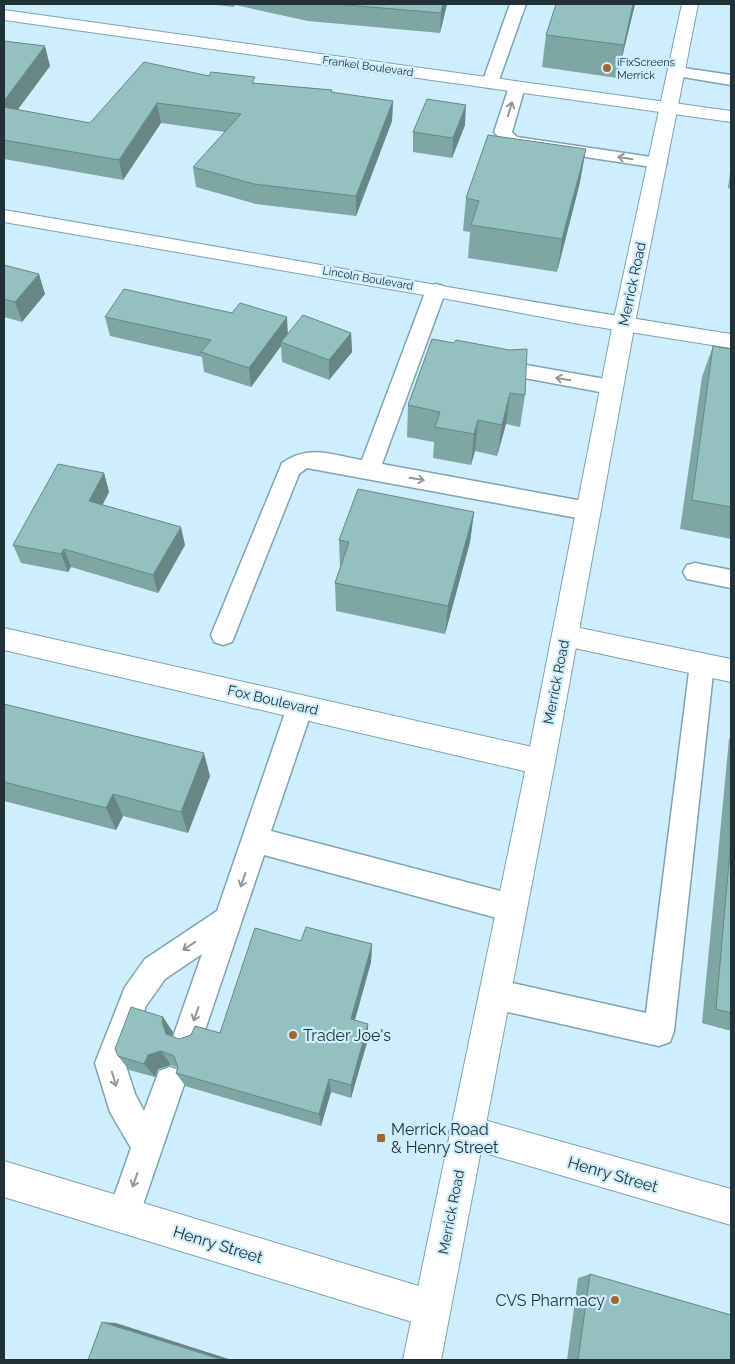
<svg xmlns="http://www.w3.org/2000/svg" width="735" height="1364" viewBox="0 0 735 1364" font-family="Raleway,sans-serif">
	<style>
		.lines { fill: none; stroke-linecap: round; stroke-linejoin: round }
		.lane-casing { stroke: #7da3b5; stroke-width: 3 }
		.street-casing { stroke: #7da3b5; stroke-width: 2 }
		.primary-casing { stroke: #7da3b5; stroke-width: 2 }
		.lane { fill: #fff; fill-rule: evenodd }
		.street { fill: #fff; fill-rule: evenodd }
		.primary { fill: #fff; fill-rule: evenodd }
		.wall { fill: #7ea6a5 }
		.shaded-wall { fill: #678786 }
		.building { fill: #93c1c0; stroke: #678786 }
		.oneway { stroke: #90989c }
		.poi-dot { fill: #a3652b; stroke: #cfeefd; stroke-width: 2 }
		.labels { text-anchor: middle; stroke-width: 4.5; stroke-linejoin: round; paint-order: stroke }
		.far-poi-label { font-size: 11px; fill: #223138; stroke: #cfeefd; text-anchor: start }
		.far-street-label { font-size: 11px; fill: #223138; stroke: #cfeefd }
		.street-label { font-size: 14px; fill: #223138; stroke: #cfeefd }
		.near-poi-label { font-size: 16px; fill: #223138; stroke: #cfeefd; text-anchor: start }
		.near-street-label { font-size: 16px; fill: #223138; stroke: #cfeefd }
	</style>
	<rect width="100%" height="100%" fill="#cfeefd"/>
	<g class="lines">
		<g class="lane-casing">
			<path id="lane" d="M510,4H526L498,83L490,88L484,86L482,83Z
				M677,67L731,75V85L671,75L669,72L671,69Z
				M517,82L525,87L512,132L517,137L658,158L664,159L667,163L664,167L658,168L506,145L494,132L509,87Z
				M436,284L443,286L446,290L382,464L588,502L596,505L599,511L596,517L588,520L307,468L299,474L232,642L223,645L214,642L211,635L282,463C310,444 331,455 362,460L426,290L429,286Z
				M493,359L611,380L618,382L621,387L618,392L611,394L486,371L483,366L486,361Z
				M695,563L731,570V588L687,579L683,572L687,565Z
				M702,654L711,657L714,664L674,1031L670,1042L659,1046L495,1009L485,1004L480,994L485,984L495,979L646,1013L690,664L693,657Z
				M300,696L309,699L313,707L271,831L512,894L522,898L526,908L522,918L512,922L264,855L199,1048L188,1052L177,1048L173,1037L202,954L165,979L146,1006L125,1063L135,1094L144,1111L159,1071L170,1067L181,1071L185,1082L135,1228L123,1232L111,1228L107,1216L131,1148L110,1112L95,1063L125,987L145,959L217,911L287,707L291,699Z"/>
		</g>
		<g class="street-casing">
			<path id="street" d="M4,10L731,111V122L4,20Z
				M4,210C246,251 488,296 731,334V348L579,324L453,300L4,222Z
				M565,625L731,659V682L556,644L552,636L556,628Z
				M4,628L541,749L551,753L555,762L551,771L541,775L4,650Z
				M466,1115L731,1189V1225L454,1144L449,1132L454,1120Z
				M4,1161L432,1290L445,1296L451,1309L445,1322L432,1328L4,1197Z"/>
		</g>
		<g class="primary-casing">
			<path id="primary" d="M682,4H698L635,323L555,762L441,1360H403L527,762L613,323Z"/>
		</g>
		<use href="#lane" class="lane"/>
		<use href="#street" class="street"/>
		<use href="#primary" class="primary"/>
	</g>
	<path class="wall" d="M207,4H447L440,33L308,21L235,5L234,7Z
		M635,4L617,78L542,67L546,35Z
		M4,41L50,66L17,110L90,123L209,76L256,83L332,90V93L393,101L392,121L356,216L256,204L196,187L193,167L225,132L161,123L123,180L4,159Z
		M465,125L452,158L413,152V132Z
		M731,165V189L728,188Z
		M580,182L557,272L468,258L470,232L463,231L466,198Z
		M4,265L45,294L22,322L4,317Z
		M105,317L288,333H351L352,352L329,380L282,362L281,346L251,387L204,372L202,357L110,336Z
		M432,339L525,395L520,427L506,424L497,456L475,451L471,465L433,458L434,442L407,437L408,405Z
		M713,346L731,349V539L680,529L702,377Z
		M104,473L109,492L102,505L185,545L158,593L71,567L68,572L21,563L13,545Z
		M474,512L470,542L445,634L336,611L335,583L340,568L339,540Z
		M4,704L210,776L188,833L123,816L116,830L4,801Z
		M731,736V1031L702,1023L729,739Z
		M301,941L372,944L371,962L355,1020L368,1024V1039L351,1098L331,1092L321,1126L185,1086L176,1073L178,1068L171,1065L158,1069L155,1077L129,1070L118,1056L173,1032L172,1036L179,1039L220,1033Z
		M590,1274L731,1360H567L578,1278Z"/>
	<path class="shaded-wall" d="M443,4H447L440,33L441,13Z
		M633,4H635L617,78L624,45Z
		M45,46L50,66L5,127L4,122V101Z
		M393,101L392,121L356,216V196Z
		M157,103L161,123L123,180L119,160Z
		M466,105L465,125L452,158L453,138Z
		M586,149L580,182L557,272L562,239Z
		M39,274L45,294L22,322L15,302Z
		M287,317L288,337L281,342V346L251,387L249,368Z
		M351,333L352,352L329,380V360Z
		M510,393L506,424L497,456L502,425Z
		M478,420L475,451L471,465L474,434Z
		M104,473L109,492L95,520L89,501Z
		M474,512L470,542L445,634L448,606Z
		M181,527L185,545L158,593L153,575Z
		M64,549L71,567L68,572L61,554Z
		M204,753L210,776L188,833L181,812Z
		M113,794L123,816L116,830L106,808Z
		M372,944L371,962L351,1034V1019Z
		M163,1017L173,1032L171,1038L166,1034L162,1022Z
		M368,1024V1039L351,1098V1085Z
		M161,1051L171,1065L158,1069L155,1077L144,1064L148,1055Z
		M329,1079L331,1092L321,1126L319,1114Z
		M102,1322L116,1323L232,1360H223Z"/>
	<path class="building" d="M335,4H443L441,13Z
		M556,4H633L624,45L546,35Z
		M4,41L45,46L4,101Z
		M144,62L209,76L211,72L255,77L252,83L332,90L331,92L393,101L356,196L254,184L193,167L241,114L157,103L119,160L4,140V107L90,123Z
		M427,99L466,105L453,138L413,132Z
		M488,135L586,149L562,239L471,225L479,201L466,198Z
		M4,265L39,274L15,302L4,299Z
		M124,289L232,313L240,303L287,317L249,368L201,352L211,340L105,317Z
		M303,315L351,333L329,360L281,342Z
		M432,339L454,343L456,340L509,350L527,349L525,395L510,393L502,425L478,420L474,434L435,427L440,412L408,405Z
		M713,346L731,349V507L692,500Z
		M58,464L104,473L89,501L181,527L153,575L64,549L61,554L13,545Z
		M358,489L474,512L448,606L335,583L349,542L339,540Z
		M4,704L204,753L181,812L113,794L106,808L4,782Z
		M731,839V1013L716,1009Z
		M306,927L372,944L351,1019L368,1024L351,1085L329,1079L319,1114L176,1073L178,1068L174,1056L161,1051L148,1055L144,1064L118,1056L115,1049L131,1007L163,1017L162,1022L166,1034L179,1039L191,1035L195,1026L220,1033L255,928L301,941Z
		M590,1274L731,1315V1360H578Z
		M102,1322L223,1360H88Z"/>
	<defs><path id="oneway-shaft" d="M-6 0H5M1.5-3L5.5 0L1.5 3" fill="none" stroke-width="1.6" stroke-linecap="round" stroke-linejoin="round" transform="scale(1.25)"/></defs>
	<g class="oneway">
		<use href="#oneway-shaft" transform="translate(510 109) rotate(-73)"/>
		<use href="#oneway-shaft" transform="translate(625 158) rotate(-171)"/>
		<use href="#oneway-shaft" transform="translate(563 379) rotate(-170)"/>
		<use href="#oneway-shaft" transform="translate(417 479) rotate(10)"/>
		<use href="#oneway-shaft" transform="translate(243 880) rotate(109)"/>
		<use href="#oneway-shaft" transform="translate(189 946) rotate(146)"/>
		<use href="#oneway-shaft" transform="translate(196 1014) rotate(109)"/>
		<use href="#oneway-shaft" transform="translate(114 1079) rotate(74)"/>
		<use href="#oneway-shaft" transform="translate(135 1180) rotate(109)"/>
	</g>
	<g class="poi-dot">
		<circle cx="607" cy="68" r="5"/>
		<circle cx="293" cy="1035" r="5"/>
		<rect x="376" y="1133" width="10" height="10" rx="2.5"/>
		<circle cx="615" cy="1300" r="5"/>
	</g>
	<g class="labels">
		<g class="far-poi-label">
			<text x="617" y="66">iFixScreens<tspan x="617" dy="13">Merrick</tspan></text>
		</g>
		<g class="far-street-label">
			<text transform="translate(368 66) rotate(8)" y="4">Frankel Boulevard</text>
			<text transform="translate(368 278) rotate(10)" y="4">Lincoln Boulevard</text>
		</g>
		<g class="street-label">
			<text transform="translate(632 284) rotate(-78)" y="5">Merrick Road</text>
			<text transform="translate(556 682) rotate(-79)" y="5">Merrick Road</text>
			<text transform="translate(273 700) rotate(13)" y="5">Fox Boulevard</text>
			<text transform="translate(451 1212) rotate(-79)" y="5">Merrick Road</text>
		</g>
		<g class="near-poi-label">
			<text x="303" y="1041">Trader Joe's</text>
			<text x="391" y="1135">Merrick Road<tspan x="391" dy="18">&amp; Henry Street</tspan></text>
			<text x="605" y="1306" text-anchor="end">CVS Pharmacy</text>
		</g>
		<g class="near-street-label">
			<text transform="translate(613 1174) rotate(16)" y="6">Henry Street</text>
			<text transform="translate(218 1244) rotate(17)" y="6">Henry Street</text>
		</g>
	</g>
	<rect width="735" height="1364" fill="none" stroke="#223138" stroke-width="10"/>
</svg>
